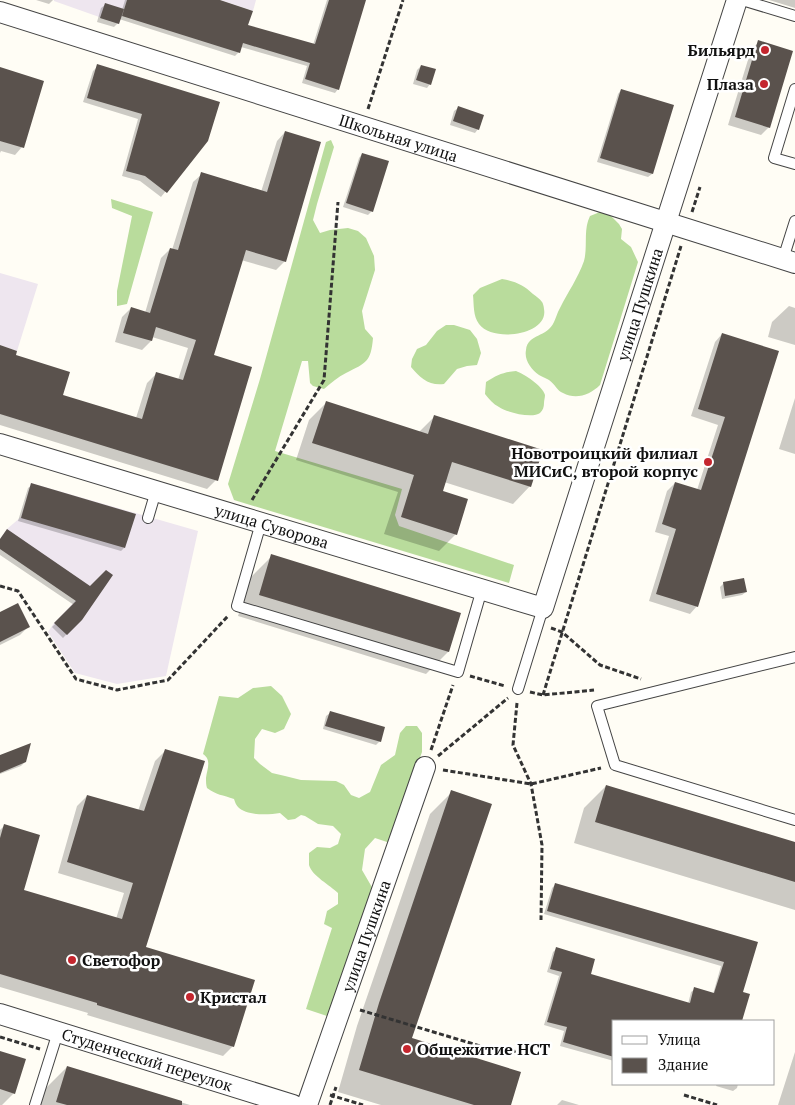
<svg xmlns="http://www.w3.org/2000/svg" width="795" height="1105" viewBox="0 0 795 1105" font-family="'PT Serif',serif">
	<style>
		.industrial { fill: #eee6ef }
		.forest { fill: #b9dc9c }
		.shadow { fill: #0003 }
		.building { fill: #5a524d }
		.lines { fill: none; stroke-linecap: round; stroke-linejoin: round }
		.service-casing { stroke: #444; stroke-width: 12 }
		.minor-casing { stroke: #444; stroke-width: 22 }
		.path { stroke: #333; stroke-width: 3; stroke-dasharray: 5 2.5; stroke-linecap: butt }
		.service { stroke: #fff; stroke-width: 10 }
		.minor { stroke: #fff; stroke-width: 20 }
		.poi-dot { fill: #c4262e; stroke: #fff; stroke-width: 2 }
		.labels { text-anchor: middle; stroke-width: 5; stroke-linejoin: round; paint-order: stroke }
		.poi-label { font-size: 16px; font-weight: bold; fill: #111; stroke: #fff; text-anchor: end }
		.street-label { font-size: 16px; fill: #111; stroke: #fff }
	</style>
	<rect width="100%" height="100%" fill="#fffdf5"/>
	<path class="industrial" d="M54,0H127L119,24L54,1Z
		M220,0H256L253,11Z
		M0,273L38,284L17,351L0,345Z
		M31,483L198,531L166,676L117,684L75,673L48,632L54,623L76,600L0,539L7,529L21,517Z"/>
	<path class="forest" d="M331,140L334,147L317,204L313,220L320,233L330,230L348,228L358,231L366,238L374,256L375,270L362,311L365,329L373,338C371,362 366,363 346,373C338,377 331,383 324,389L313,386L310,383L308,361H302L275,451L402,489L395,515L399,526L514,565L509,583L234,500L228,484L260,379L326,142Z
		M111,199L153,212L127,304L117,306V291L132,216L112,208Z
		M600,212H607L619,224L622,229L621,239L631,247L638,262L600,385C590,395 576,400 563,393C557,391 555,384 549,380C546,378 542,377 539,375C531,369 524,360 526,350C528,333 547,338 554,322C556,318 557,313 560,308C568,292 578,278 584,261C588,246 583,230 590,216Z
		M502,279C515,281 524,285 533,294C536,296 540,299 542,302C543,303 544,307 544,309C549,335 493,343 479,324C473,316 474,305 473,295L480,288Z
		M446,325H454L470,330L477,339L481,353L477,365L467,366L457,369L444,384C429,386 420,378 411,367L412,359L417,349L426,345L437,331Z
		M516,371C524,374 543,386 545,395C545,398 544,400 544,403C544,407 543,410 540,413C532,419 506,412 499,407C493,404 489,399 485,394L486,382C497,375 503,372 516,371Z
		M271,686L282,696L291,714L284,729L275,733L262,729L255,739L254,758L260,764L272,773L285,776L301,780L336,781L344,785L351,795L359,798L370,792L381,765L395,755L400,733L406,726H417L422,733V752L390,843L375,838L365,849L362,870L373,889L330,1017L306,1009L332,928L324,924L327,911L338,904V893C330,885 312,876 309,865C309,862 309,857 309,853L317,847L330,848L338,844L341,834L333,826L318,824L305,816L301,815L295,819L288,820L280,813C268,815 247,816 238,807C236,805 235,802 234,799C223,795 216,795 207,788C206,785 206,782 206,778C207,769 212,760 203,754L219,696L238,698L253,688Z"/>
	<path class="shadow" d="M36,0H53L49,4Z
		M125,0H216L247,26L313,45L327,0H365L338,89L335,93L302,83L307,66L241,47L239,52L235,56L119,19L118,23L114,27L97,22L101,8L105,5L122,10Z
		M769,0H795V8Z
		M759,42L769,127L761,135L728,125L751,50Z
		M98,66L206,141L161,197L140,181L122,176L138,119L83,102L93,71Z
		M421,66L430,84L427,88L413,84L417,70Z
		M0,69L22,147L15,155L1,151L0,153Z
		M621,90L672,106L652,174L648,177L597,162L618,94Z
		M458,108L478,129L475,133L450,125L454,111Z
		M285,132V261L276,270L241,260L212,356L216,480L207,489L0,425V347L14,356L61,396L136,418L147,383L156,374L178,380L188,348L152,337L151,341L142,350L115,342L122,317L131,308L145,313L161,258L170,249L172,250L193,182L202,174L261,192L277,141Z
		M362,154L372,211L368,215L343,207L359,158Z
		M789,306L795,308V345L768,337L772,322Z
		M722,334L777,352L697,606L690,614L649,601L669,536L655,532L667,491L675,483L697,490L718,425L691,416L715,342Z
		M795,398V454L779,449Z
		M326,403L419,432L434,417L530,486L513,504L444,482L441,492L456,534L439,551L384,534L398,492L296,460L309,420Z
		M32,485L124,548L121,551L18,521L28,488Z
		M0,539L90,588L81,619L63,638L52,627L74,605L0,555Z
		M272,556L459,613L448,652L426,674L238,616L250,578Z
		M724,583L746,592L742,595L722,599L720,587Z
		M0,614L28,627L20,635L0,645Z
		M330,713L380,741L376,745L323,729L326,716Z
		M165,751L145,948L233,1046L223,1056L87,1015L88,1013L0,987V830L4,826L22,891L116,919L124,893L58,873L77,806L87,796L138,811L155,761Z
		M0,756L25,762L21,766L0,774Z
		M606,786L795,843V910L574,843L584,808Z
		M452,792L410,1039L510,1105H381L338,1092L357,1026L430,814Z
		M556,884L756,943L742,993L748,995L740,1021H614V1061L560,1046L564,1031L544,1025L559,976L547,972L553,952L556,949L589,975L688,1004L691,992L695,989L713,994L721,966L544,914L552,888Z
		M0,1052L14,1093L2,1105H0Z
		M795,1052V1105H778Z
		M67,1067L190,1105H40L45,1089Z
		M717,1084H738L737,1088L733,1091L716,1086Z
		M562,1100L579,1105H557Z"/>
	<path class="building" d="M127,0H220L253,11L248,25L315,44L329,0H366L339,90L305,79L310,63L243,43L240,53L122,16Z
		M105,3L124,9L119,24L100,18Z
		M758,40L793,51L770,128L735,117Z
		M97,64L220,102L208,141L167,193L145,176L126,171L142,114L87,98Z
		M421,65L436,69L431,85L416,80Z
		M0,67L44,81L24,148L0,141Z
		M621,89L674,105L653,174L600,158Z
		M458,106L484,115L479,130L453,121Z
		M285,131L321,142L286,262L246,250L214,355L252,367L218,481L0,414V345L17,351L16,355L70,372L63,395L142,419L156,372L183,380L196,340L156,327L152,341L123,333L131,307L150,313L170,248L178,250L201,172L267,192Z
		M362,153L389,161L373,212L346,203Z
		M722,333L779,351L698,607L656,594L676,529L662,524L675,482L701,490L725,417L698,409Z
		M326,401L428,434L434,415L543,450L531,487L452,462L443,491L468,499L457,535L401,517L414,475L312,443Z
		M31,483L136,514L125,548L21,518Z
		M7,529L90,586L106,570L113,575L82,620L67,635L54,623L76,601L0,549V539Z
		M271,554L461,613L449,652L259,595Z
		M744,578L747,592L725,596L723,582Z
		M18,603L30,627L0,642V612Z
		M330,711L385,727L381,742L325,726Z
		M31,743L26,762L0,773V755Z
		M165,749L205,761L146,947L255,980L234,1047L97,1005V1003L0,974V838L4,824L40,835L24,890L122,919L133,883L67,862L87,795L144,811Z
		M606,785L795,842V882L595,822Z
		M451,790L492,804L412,1038L521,1072L511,1105H474L359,1070L379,1003Z
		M555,883L758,942L743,992L750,994L742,1021H614V1057L563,1042L567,1027L547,1022L562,972L550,969L556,947L595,959L591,974L690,1003L694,987L714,993L724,962L547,911Z
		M0,1051L26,1059L15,1094L0,1089Z
		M67,1066L182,1101V1105H67L56,1102Z"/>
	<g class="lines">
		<g class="service-casing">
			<path id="service" d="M742,0L795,16
				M795,89L774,158L795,164
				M783,259L795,221
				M148,518L156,491
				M261,523L237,606L458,672L482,589
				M795,657L597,706L615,765L795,820
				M518,689L543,608
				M35,1105L58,1032"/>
		</g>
		<g class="minor-casing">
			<g id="minor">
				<path id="s1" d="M0,12L795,263"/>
				<path id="s2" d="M0,444L543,608L594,447L737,0"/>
				<path id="s3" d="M0,1014L293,1105"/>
				<path id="s4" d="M307,1105L425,767"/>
			</g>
		</g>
		<path class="path" d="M368,109L403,0
			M692,212L700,187
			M252,500L324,380L338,202
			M0,586L18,591L76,679L117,690L168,680L228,616
			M551,628L562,632L600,665L641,679
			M470,676L505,686
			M530,692L543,695L594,690
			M543,695L681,246
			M517,703L513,745L531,784L542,845L541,920
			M431,750L453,685
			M438,756L508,698
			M443,770L531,784L601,768
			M360,1010L507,1054L526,1047
			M0,1037L40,1049
			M330,1095L363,1105
			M684,1095L717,1105
			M330,1105L336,1087"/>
		<use href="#service" class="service"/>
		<use href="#minor" class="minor"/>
	</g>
	<g class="poi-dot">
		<circle cx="765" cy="50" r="5"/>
		<circle cx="764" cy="84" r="5"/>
		<circle cx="708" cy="462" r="5"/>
		<circle cx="72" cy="960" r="5"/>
		<circle cx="190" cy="997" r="5"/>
		<circle cx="407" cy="1049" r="5"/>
	</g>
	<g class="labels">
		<g class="poi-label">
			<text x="755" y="56">Бильярд</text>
			<text x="754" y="90">Плаза</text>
			<text x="698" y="459">Новотроицкий филиал<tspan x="698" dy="18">МИСиС, второй корпус</tspan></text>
			<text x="82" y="966" text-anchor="start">Светофор</text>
			<text x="200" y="1003" text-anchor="start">Кристал</text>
			<text x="417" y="1055" text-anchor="start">Общежитие НСТ</text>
		</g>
		<g class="street-label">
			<text dy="6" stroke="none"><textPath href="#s1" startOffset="418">Школьная улица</textPath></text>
			<text dy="6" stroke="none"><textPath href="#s2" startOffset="886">улица Пушкина</textPath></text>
			<text dy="6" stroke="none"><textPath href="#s2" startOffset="284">улица Суворова</textPath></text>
			<text dy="6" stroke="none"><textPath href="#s4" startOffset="179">улица Пушкина</textPath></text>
			<text dy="6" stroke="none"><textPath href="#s3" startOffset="154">Студенческий переулок</textPath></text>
		</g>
	</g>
	<rect x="612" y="1020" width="162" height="65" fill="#ffffff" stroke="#a0a0a0"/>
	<rect x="622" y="1036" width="25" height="8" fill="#ffffff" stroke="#a0a0a0"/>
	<text x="658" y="1045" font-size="15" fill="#111111">Улица</text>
	<rect x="622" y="1058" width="25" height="15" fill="#5a524d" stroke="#a0a0a0"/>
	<text x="658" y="1070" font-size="15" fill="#111111">Здание</text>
</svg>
